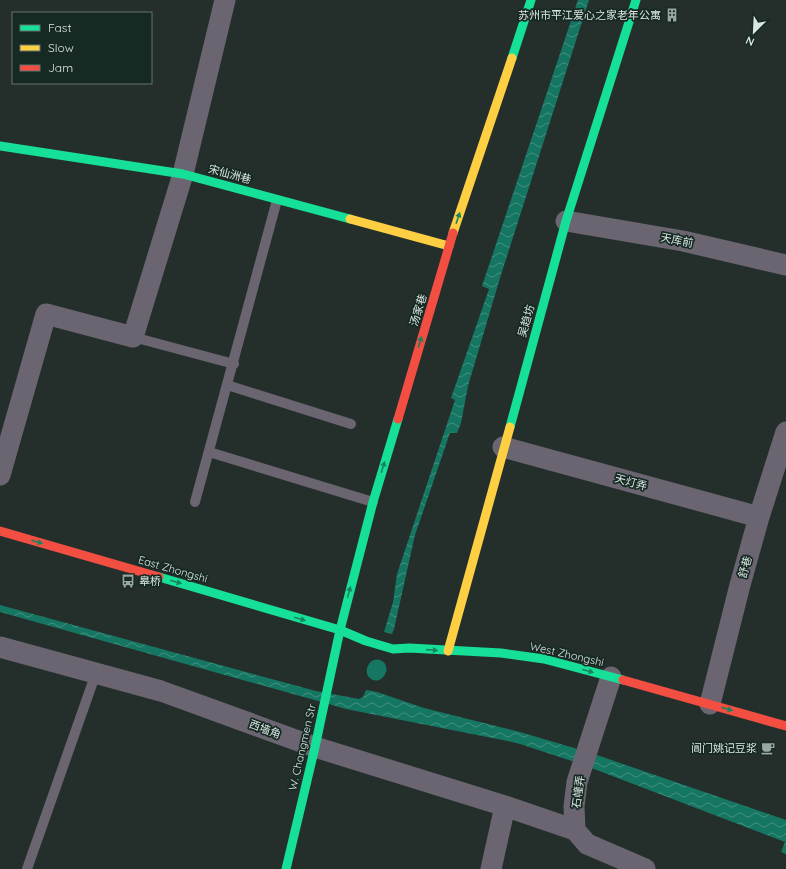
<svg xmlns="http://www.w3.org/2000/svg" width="786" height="869" viewBox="0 0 786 869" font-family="Quicksand,'Noto Sans SC',sans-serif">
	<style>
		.water { fill: url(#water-waves) }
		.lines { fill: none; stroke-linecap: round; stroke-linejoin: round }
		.canal { stroke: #157662; stroke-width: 19 }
		.lane { stroke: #6a6571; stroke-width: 10 }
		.street { stroke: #6a6571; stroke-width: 21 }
		.fast { stroke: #16e098; stroke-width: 9 }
		.slow { stroke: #ffcf43; stroke-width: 9 }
		.jam { stroke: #f24e42; stroke-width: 9 }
		.oneway { fill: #16845e }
		.labels { text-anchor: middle; stroke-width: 3.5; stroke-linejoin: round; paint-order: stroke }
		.poi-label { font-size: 11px; fill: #dae6e2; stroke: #162923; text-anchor: end }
		.street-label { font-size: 11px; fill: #dae6e2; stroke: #162923 }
	</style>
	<defs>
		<pattern id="water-waves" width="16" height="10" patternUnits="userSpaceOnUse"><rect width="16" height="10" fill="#157662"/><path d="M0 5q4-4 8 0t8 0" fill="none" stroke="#429080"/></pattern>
	</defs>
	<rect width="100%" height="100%" fill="#242f2c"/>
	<path class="water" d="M578,0H589L500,278L468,386L461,423L457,433H450L415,535L394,629L392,634L384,632L393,602L397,574L455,400L451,398L489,289L482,286Z
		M0,605L316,691L359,699L363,697L366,690L377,692L424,708L520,732L591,753L786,820V854L781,852L785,842L581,764L517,743L346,709L318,701L0,612Z"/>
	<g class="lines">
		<path class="canal" d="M376,671L377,669"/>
		<path class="lane" d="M133,337L234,364
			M227,385L351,424
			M209,452L373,502
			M195,502L277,200
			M27,869L96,673"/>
		<path class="street" d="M566,221L683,241L786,265
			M503,447L759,517
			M0,475L46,314L133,337L183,174L225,0
			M0,647L161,691L315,747L505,806L575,830
			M611,677L577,782L574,806L575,830L587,844L645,869
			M710,704L740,585L759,517L786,432
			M491,869L505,806"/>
		<path class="fast" d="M512,58L531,0
			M0,146L183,174L350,219
			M510,427L566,221L636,0
			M159,577L340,630L366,641L393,649L409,648L501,653L544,659L623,680
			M286,869L315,747L340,630L373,502L398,419"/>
		<path class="slow" d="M350,219L449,246
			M453,233L512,58
			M448,651L510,427"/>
		<path class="jam" d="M398,419L453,233
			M0,531L159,577
			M623,680L786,726"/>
	</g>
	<defs><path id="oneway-solid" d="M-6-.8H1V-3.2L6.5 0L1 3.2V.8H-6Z"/></defs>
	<g class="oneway">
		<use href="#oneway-solid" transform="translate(458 218) rotate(-71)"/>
		<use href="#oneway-solid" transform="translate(420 342) rotate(-73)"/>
		<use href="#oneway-solid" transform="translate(383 467) rotate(-73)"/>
		<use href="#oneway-solid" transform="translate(37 542) rotate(16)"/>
		<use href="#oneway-solid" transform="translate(176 582) rotate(16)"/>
		<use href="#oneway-solid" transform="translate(349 592) rotate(-75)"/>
		<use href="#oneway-solid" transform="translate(300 619) rotate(16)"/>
		<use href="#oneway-solid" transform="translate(432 650) rotate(4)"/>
		<use href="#oneway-solid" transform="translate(588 671) rotate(15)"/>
		<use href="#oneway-solid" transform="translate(727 709) rotate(16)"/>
	</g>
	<defs>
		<g id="building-bare" transform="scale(1.08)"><path d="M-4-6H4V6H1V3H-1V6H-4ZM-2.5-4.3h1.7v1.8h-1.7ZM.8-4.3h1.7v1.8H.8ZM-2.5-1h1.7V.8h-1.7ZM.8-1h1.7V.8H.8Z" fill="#9aa6a2" stroke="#162923" stroke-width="2.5" paint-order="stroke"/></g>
		<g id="bus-bare" transform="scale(1.08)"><path d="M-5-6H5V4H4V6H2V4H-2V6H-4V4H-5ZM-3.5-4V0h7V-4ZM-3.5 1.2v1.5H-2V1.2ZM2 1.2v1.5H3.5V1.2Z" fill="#9aa6a2" stroke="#162923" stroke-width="2.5" paint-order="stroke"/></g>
		<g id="cafe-bare" transform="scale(1.08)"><path d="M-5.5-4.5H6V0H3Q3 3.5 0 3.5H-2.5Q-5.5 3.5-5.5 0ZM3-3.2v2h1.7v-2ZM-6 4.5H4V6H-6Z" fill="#9aa6a2" stroke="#162923" stroke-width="2.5" paint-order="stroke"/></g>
	</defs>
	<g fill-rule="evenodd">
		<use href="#building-bare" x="672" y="15"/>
		<use href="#bus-bare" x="128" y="581"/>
		<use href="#cafe-bare" x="768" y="748"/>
	</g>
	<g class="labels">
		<g class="poi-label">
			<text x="661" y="19">苏州市平江爱心之家老年公寓</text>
			<text x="139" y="585" text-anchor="start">皋桥</text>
			<text x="757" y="752">阊门姚记豆浆</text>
		</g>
		<g class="street-label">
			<text transform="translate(230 174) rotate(15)" y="4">宋仙洲巷</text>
			<text transform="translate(677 240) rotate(11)" y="4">天库前</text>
			<text transform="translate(418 310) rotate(-73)" y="4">汤家巷</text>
			<text transform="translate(526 321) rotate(-74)" y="4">吴趋坊</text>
			<text transform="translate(631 482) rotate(15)" y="4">天灯弄</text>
			<text transform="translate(745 567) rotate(-74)" y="4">舒巷</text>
			<text transform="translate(173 569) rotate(16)" y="4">East Zhongshi</text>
			<text transform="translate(567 654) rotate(13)" y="4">West Zhongshi</text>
			<text transform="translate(265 729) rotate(20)" y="4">西墙角</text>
			<text transform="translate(302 747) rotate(-77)" y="4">W. Changmen Str</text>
			<text transform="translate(578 792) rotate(-82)" y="4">石幢弄</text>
		</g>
	</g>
	<rect x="12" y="12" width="140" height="72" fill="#162923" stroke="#64756f"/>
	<rect x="20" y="25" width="20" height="6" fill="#16e098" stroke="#64756f"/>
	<text x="48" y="32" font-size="12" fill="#dae6e2">Fast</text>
	<rect x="20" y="45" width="20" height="6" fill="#ffcf43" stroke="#64756f"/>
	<text x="48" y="52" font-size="12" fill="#dae6e2">Slow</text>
	<rect x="20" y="65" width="20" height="6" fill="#f24e42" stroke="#64756f"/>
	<text x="48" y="72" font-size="12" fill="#dae6e2">Jam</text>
	<g transform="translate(754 32) rotate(204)" stroke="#162923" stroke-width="3" paint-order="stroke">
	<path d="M0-3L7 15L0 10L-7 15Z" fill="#dae6e2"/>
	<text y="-6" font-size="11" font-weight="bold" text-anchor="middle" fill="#dae6e2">N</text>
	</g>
</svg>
